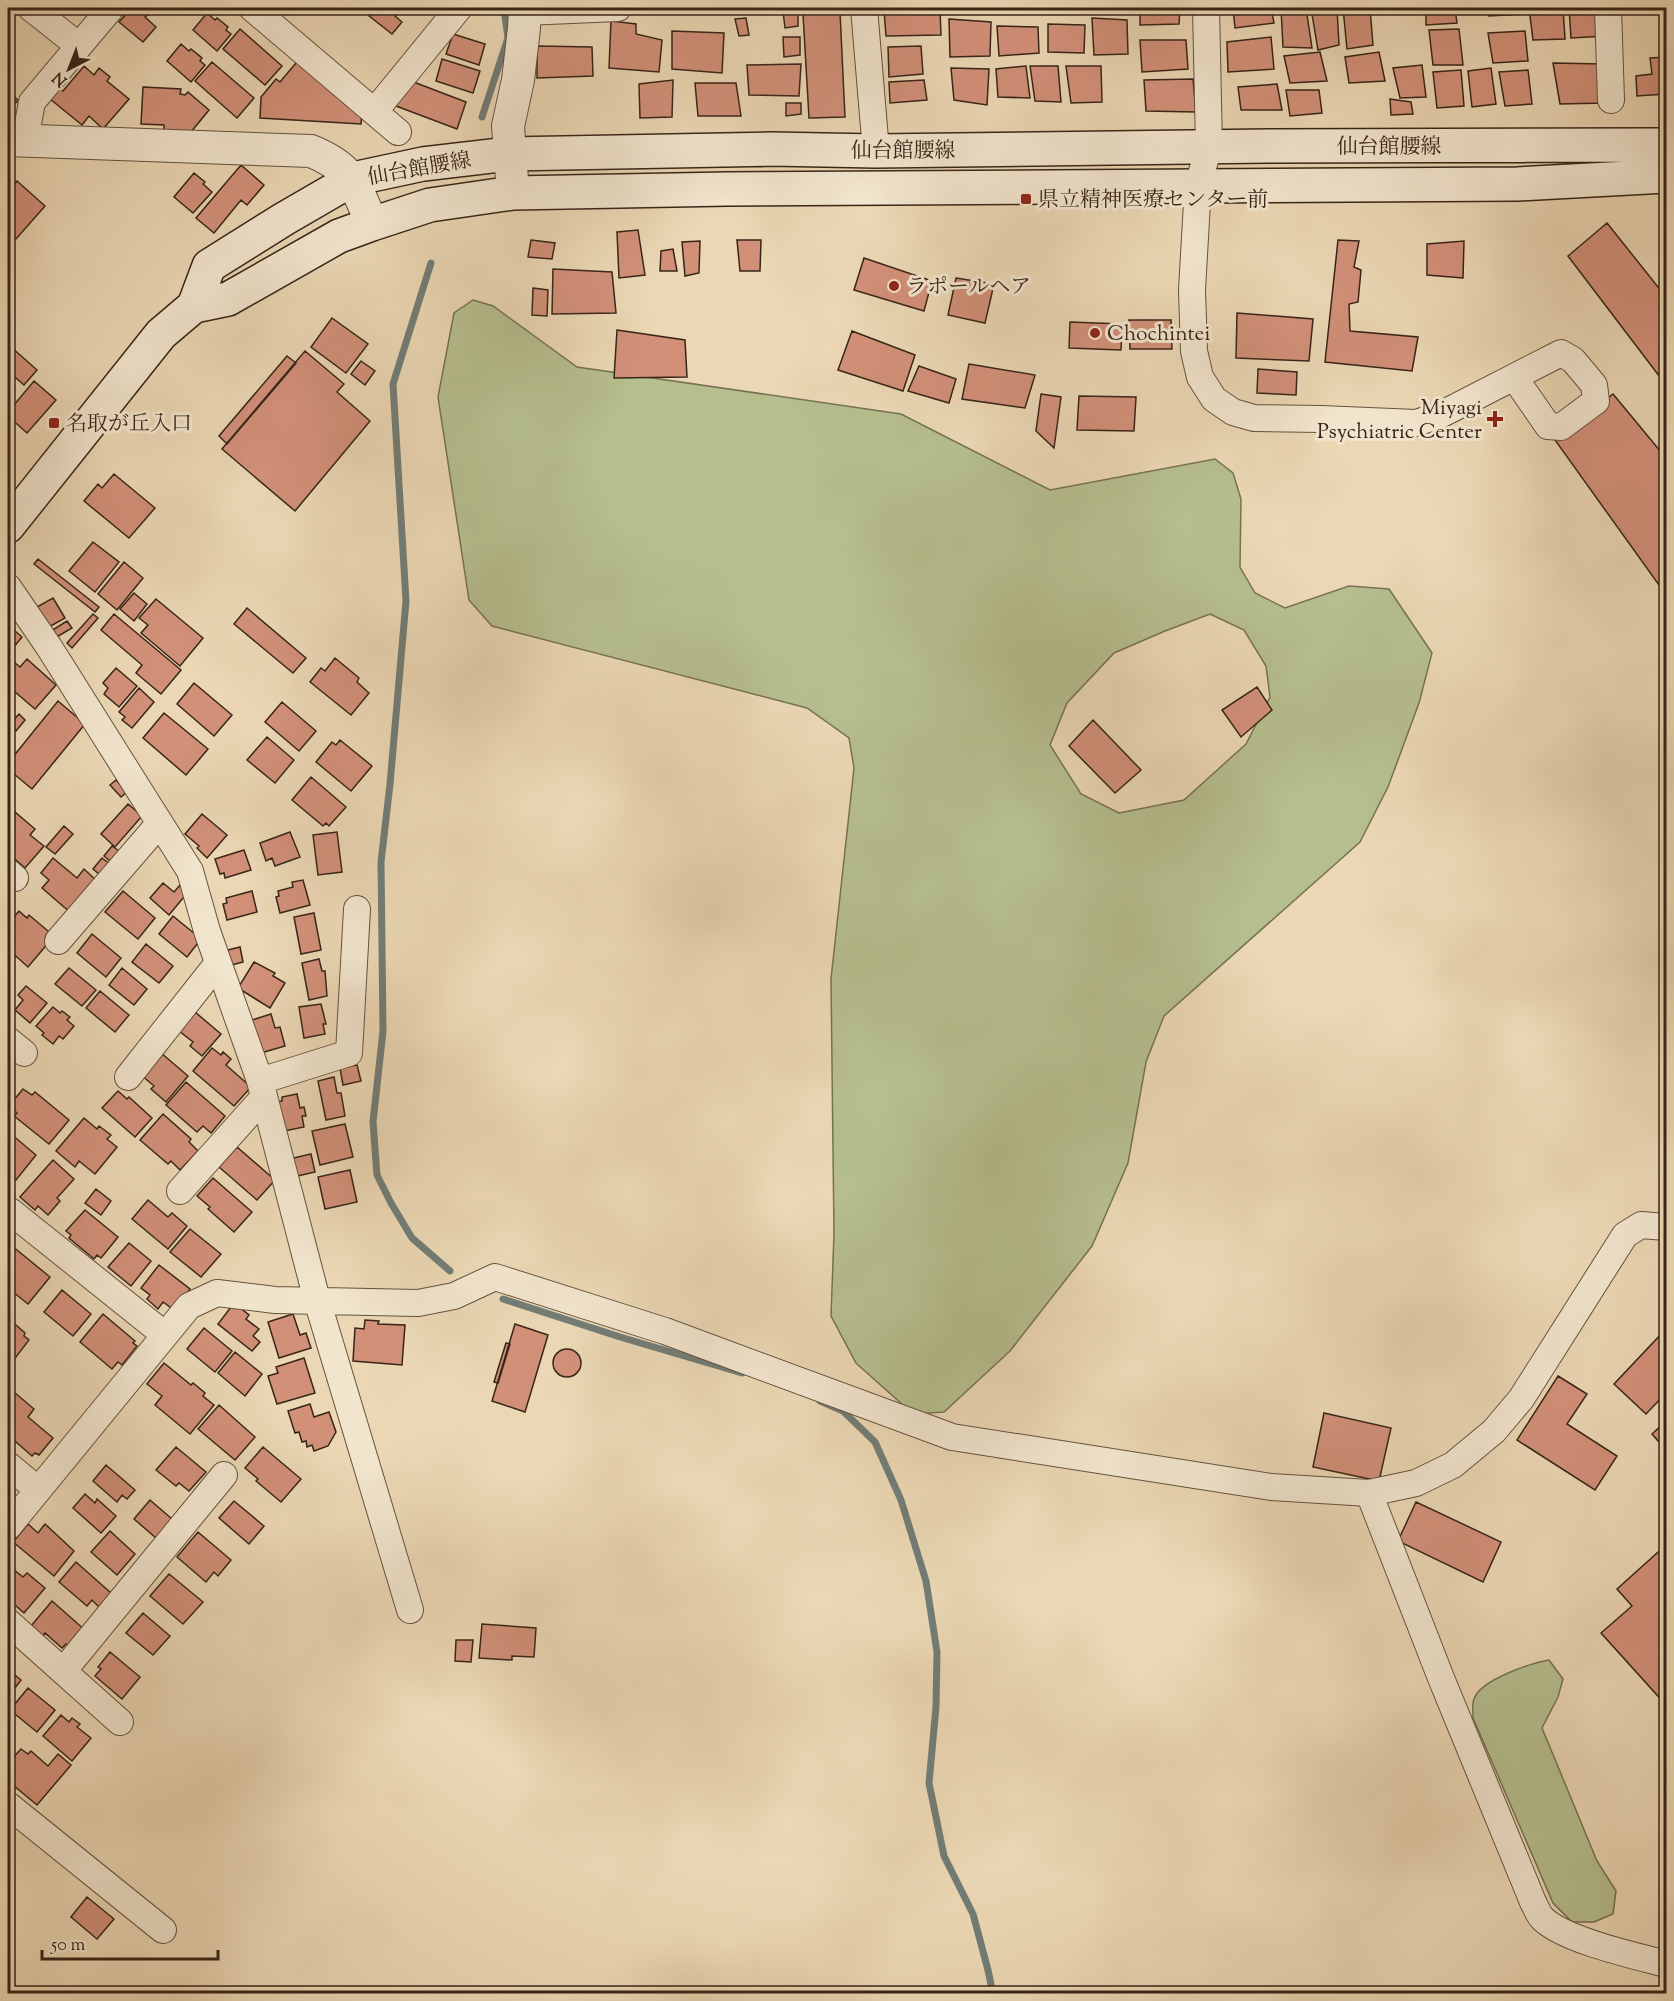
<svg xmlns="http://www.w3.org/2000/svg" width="1674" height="2001" viewBox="0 0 1674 2001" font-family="'Sorts Mill Goudy','Noto Serif JP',serif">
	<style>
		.green { fill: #b6be8e; stroke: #767253; stroke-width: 1.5; fill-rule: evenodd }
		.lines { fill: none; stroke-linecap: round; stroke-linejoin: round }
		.stream { stroke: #727d76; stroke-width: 7 }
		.building { fill: #d29079; stroke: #372518; stroke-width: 1.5 }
		.minor-casing { stroke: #64523f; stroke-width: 28 }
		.tertiary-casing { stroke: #64523f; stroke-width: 34 }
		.secondary-casing { stroke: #372518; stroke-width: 36 }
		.minor { stroke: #f2e5ce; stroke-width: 26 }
		.tertiary { stroke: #f2e5ce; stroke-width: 32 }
		.secondary { stroke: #f2e5ce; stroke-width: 33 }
		.poi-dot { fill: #8f2418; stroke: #f2e5ce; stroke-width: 2 }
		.labels { text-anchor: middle; stroke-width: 6; stroke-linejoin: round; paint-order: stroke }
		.street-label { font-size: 21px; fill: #372518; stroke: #f2e5ce }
		.poi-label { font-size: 21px; fill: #372518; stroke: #f2e5ce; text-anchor: start }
	</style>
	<rect width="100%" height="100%" fill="#ebd7b4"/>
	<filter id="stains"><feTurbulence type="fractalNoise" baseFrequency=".00333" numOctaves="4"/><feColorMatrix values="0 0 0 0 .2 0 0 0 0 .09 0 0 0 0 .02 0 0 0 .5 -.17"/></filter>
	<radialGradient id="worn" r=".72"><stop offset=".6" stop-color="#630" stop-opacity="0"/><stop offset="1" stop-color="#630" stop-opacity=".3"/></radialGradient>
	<path class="green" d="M473,300L493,306L577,367L901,414L1050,490L1215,459L1233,473L1241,499L1240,567L1255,593L1285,608L1349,586L1389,589L1432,653L1419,703L1388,787L1360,842L1164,1016L1146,1062L1128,1163L1092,1246L1010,1351L944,1412L913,1414L856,1363L831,1316L834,1234L831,979L854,768L849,738L807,708L492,626L469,600L438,397L454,313ZM1210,614L1244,630L1266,666L1270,697L1246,744L1184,800L1119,813L1081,794L1050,745L1067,703L1114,653L1165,631Z
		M1549,1660L1563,1679L1558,1697L1542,1728L1597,1861L1616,1891L1613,1914L1594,1922H1572L1553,1903L1473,1718C1473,1712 1472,1704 1474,1699C1480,1680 1531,1663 1549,1660Z"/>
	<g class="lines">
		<path class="stream" d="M482,117L508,38L504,8
			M431,263L393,384L406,601L390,784L381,862L383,1031L373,1122L377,1175L391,1203L412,1238L450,1271
			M503,1299L620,1337L742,1373
			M820,1401L843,1411L875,1442L901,1500L926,1581L937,1652L936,1707L929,1783L944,1856L973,1914L988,1970L993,1994"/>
	</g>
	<path class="building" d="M132,8H139L148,15L145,17L156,27L143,42L119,22Z
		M359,8H403L395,16L402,22L392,34Z
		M1140,8H1180L1179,24L1140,25Z
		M1233,8H1271L1274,23L1235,28Z
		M1281,8H1306L1312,48L1283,47Z
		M1311,8H1337L1339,45L1318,50Z
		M1343,8H1370L1373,45L1347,49Z
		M1426,8H1455L1457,23L1426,25Z
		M1487,8H1522L1523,14L1489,16Z
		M1529,8H1563L1565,39L1533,40Z
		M1569,8H1603L1605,36L1571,38Z
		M798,10V26L785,28L783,11Z
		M884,10L940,11L941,35L886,36Z
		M840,12L845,117L809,118L803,14Z
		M207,13L215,20L217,18L228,27L226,30L231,34L217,51L193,30Z
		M746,18L749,35L739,36L735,19Z
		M1092,18L1127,20L1128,54L1094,55Z
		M949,19L991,22L990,56L950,57Z
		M611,21L636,24V34L662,40L659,72L609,68Z
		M1048,24L1085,25L1084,53L1048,52Z
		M997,26L1038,27L1039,53L999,56Z
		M240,29L282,66L265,85L223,49Z
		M1459,29L1463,65H1433L1429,30Z
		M672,31L724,33L722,73L672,69Z
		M1525,31L1528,61L1493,63L1488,33Z
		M453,34L485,44L479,65L446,54Z
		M783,37H800V55L784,57Z
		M1271,37L1274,69L1228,72L1227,42Z
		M1140,40H1186L1188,69L1142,72Z
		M181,44L189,51L191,49L202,58L200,61L205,65L191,82L167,61Z
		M537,46L592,47L593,76L537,78Z
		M921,46L923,74L889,77L888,47Z
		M1320,52L1327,81L1290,83L1284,56Z
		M1379,52L1385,81L1349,83L1345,57Z
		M301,57L362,109L361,124L260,118L261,97L276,79L280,82Z
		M1666,57V94L1637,96L1636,76L1652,74L1650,58Z
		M442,59L480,71L473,93L436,81Z
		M212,62L254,98L237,118L195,81Z
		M1553,63L1601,64L1605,103L1560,104Z
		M801,64L799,96L749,95L747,65Z
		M1422,65L1426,97L1400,98L1393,68Z
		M84,66L94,75L99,68L110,77L107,81L129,99L103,129L89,116L82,125L50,99L59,88L63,91Z
		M1026,66L1030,98L998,97L996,69Z
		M1030,66H1058L1061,102L1035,101Z
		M1066,66H1101L1102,102L1071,103Z
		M951,68L989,69L987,105L954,100Z
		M1491,68L1496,104L1472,107L1468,71Z
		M1461,70L1464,106L1437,108L1433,72Z
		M1528,70L1532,104L1505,106L1499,72Z
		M1193,79L1196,112L1146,111L1144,80Z
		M673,80L672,117L640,118L639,84Z
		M924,80L927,100L890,103L889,82Z
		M411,81L466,102L457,129L396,106L398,96Z
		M695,83H736L741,116H698Z
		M1277,84L1282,110H1241L1238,87Z
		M143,87L181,89L180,94L185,95L188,92L209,110L191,132L164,130V125L141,124Z
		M1286,90H1319L1322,113L1290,116Z
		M8,91L18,100L8,113Z
		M1390,99L1411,102L1413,114L1391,115Z
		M786,103H801V114L786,116Z
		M241,165L264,185L247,205L241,200L214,233L196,218Z
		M194,173L205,182L203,184L212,192L193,213L174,197Z
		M17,181L45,206L16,239L8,232V192Z
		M1607,223L1666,297V385L1568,256Z
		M638,230L645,275L619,278L617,232Z
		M531,240L555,243L552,259L528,257Z
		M737,240H761L760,271H740Z
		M1338,240L1359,241L1354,267L1361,270L1358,302L1349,304L1350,331L1418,337L1412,371L1325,362Z
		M700,241L699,273L685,276L682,242Z
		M1464,241L1463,278L1427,275V244Z
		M673,249L677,271H660L661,251Z
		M864,258L932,281L924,311L854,290Z
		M553,269L612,272L616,313L552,314Z
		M956,278L994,284L985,323L948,315Z
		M533,288L548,290L547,316L532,315Z
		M1237,313L1313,319L1309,361L1236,358Z
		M332,318L368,344L346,373L311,347Z
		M1129,320H1171L1172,349H1130Z
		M1070,322L1122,324L1121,350L1069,348Z
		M617,330L685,340L687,377L614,378Z
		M852,331L915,355L903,391L838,370Z
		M10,346L37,370L24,385L8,371V349Z
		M305,351L344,384L337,392L370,421L295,511L222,449Z
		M287,356L296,363L227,444L219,436Z
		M361,361L375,371L365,385L351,374Z
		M969,364L1035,375L1025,408L962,399Z
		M919,366L956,379L949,403L908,391Z
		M1258,369L1297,372L1296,395L1257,393Z
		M34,381L56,400L27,433L8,416V412Z
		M1041,394L1061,397L1054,448L1036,431Z
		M1613,394L1666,458V589L1664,592L1555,440Z
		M1079,396L1136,397L1134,431L1077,430Z
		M114,474L155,508L129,538L84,501L98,484L102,488Z
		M93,542L119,562L95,592L69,571Z
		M38,559L99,607L95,612L34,564Z
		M124,562L143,578L117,610L98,594Z
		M134,593L147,604L134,621L120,609Z
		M53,598L65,618L49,627L37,607Z
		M156,599L203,638L180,666L141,633L148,625L139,618Z
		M247,608L306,658L293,673L234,624Z
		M93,614L98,618L72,648L67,643Z
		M114,614L181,670L161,694L136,673L142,665L101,630Z
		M67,621L72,628L55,638L51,631Z
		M8,625L22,637L8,654Z
		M335,658L359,678L357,682L369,693L351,715L310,682L321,668L325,671Z
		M27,659L56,685L35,709L8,686V670L14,662L20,667Z
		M116,668L137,686L119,707L104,694L108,688L103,683Z
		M194,683L232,715L214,736L177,704Z
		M1257,687L1272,710L1241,737L1222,710Z
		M139,688L154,702L132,728L122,720L125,717L119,712Z
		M58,701L85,724L32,789L8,769V763Z
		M282,702L316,731L299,751L265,722Z
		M164,713L208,749L186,775L143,738Z
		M19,714L25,720L16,731L9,725Z
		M1093,720L1141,770L1115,793L1069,746Z
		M267,737L294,760L275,783L247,760Z
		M340,740L372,766L351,791L316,762L332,742L336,745Z
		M311,777L346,807L329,826L326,823L323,826L292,800Z
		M116,780L127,792L121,797L110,785Z
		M128,804L142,816L115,847L101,834Z
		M15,812L35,829L30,835L44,846L25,868L8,853V821Z
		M202,814L227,835L207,858L197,848L199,846L185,834Z
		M64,826L73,834L55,854L46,847Z
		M290,832L300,857L275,866L272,858L266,861L260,843Z
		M337,832L342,872L318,875L313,835Z
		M112,846L119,851L110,861L104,856Z
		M244,850L251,870L225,878L224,873L220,874L215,859Z
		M53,858L77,878L84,869L99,883L72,914L42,888L49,880L41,873Z
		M102,858L110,864L100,875L93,869Z
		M303,880L310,905L280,913L276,897L279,896L278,891L293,887L292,882Z
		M163,883L174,892L180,885L188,892L169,915L150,898Z
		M123,891L155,918L138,939L105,912Z
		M252,891L257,912L227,920L223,904L227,903L226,898Z
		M19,911L27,918L29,915L54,936L28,967L8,949V924Z
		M314,913L321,950L301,954L294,917Z
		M173,916L201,939L187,957L159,934Z
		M92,934L121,958L106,977L77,953Z
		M146,944L173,966L159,983L132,962Z
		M240,947L243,962L228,966L224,951Z
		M319,959L322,971H325L327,996L309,1000L302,963Z
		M254,962L275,973L273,976L285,983L270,1008L238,988Z
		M69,968L96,990L82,1006L55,984Z
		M122,968L147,989L134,1005L109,985Z
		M26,986L47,1003L30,1023L15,1010L23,1000L18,995Z
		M100,991L129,1015L115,1032L86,1008Z
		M321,1004L326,1024H323L325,1034L304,1038L299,1007Z
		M53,1007L60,1013L62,1011L70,1017L67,1020L74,1026L63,1039L59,1036L53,1044L42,1035L44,1033L36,1026Z
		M195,1012L221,1034L202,1056L190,1046L193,1042L179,1031Z
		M271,1014L275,1028L280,1027L285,1046L261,1053L252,1020Z
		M212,1048L221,1055L223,1052L231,1059L226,1065L251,1087L234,1106L193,1071Z
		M160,1052L188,1076L166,1102L151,1089L154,1086L140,1074Z
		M357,1065L361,1081L343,1085L340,1068Z
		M334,1077L337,1093H341L345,1116L326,1120L318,1081Z
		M186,1082L225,1116L211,1133L203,1126L197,1132L166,1105Z
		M23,1089L32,1095L35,1092L69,1120L49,1144L14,1116L17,1113L9,1106Z
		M118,1091L127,1099L129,1097L152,1118L135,1137L102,1108Z
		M297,1094L300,1108L304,1107L306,1116H302L304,1127L279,1132L275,1102L282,1101V1097Z
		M163,1114L191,1139L189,1142L198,1151L180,1170L171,1161L168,1164L140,1140Z
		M84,1118L97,1129L99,1126L111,1135L107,1139L117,1147L95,1174L79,1161L75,1167L56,1151Z
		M345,1124L353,1157L320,1165L312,1131Z
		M11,1134L36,1155L16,1180L11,1175L8,1180V1137Z
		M237,1147L275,1180L257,1200L219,1167Z
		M311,1154L315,1172L293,1177L289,1159Z
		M53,1160L74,1179L57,1198L60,1201L48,1215L38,1206L35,1210L20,1197Z
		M350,1170L357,1202L325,1209L318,1177Z
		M213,1178L252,1212L234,1232L208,1209L210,1207L197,1196Z
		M96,1189L111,1201L101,1215L85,1203Z
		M148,1200L168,1217L172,1213L187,1226L168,1249L132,1219Z
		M85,1210L118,1237L101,1258L97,1255L94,1259L69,1238L71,1235L66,1231Z
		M190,1229L221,1254L201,1277L170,1252Z
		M129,1243L151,1261L131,1286L108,1267Z
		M12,1246L50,1277L28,1304L8,1288V1252Z
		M159,1265L190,1289L174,1310L163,1302L158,1309L147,1299L150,1295L141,1288Z
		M62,1290L91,1314L73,1336L44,1312Z
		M234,1303L249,1315L246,1319L259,1329L253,1336L260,1342L252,1351L218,1324Z
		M103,1314L135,1341L133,1343L137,1346L122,1365L118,1362L112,1369L80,1342Z
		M293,1314L300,1335L306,1333L311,1348L279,1358L268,1322Z
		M8,1318L25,1333L24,1336L29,1340L13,1361L8,1357Z
		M365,1320L379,1321L378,1324L405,1325L402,1365L353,1361L355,1328L364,1329Z
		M515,1324L548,1335L525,1412L492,1401Z
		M204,1328L232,1351L215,1372L187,1349Z
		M1666,1329V1393L1646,1414L1614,1384Z
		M506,1343L510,1344L498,1383L494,1382Z
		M553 1363a14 14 0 1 1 28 0a14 14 0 1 1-28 0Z
		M235,1352L262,1374L245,1396L218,1373Z
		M304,1358L315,1393L277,1404L268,1376L278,1373L276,1367Z
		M164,1363L191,1385L193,1383L205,1393L203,1396L214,1405L190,1434L155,1405L162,1396L147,1384Z
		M1558,1376L1587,1394L1567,1424L1617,1456L1595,1490L1517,1440Z
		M8,1387L34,1409L28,1417L53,1438L39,1455L35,1453L32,1456L8,1435Z
		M310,1404L314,1417L329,1412L336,1432L328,1446L314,1451L312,1445L307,1447L306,1441L302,1442L299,1432L295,1433L288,1411Z
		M219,1405L255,1437L235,1460L198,1429Z
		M1324,1413L1391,1428L1379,1481L1313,1467Z
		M1666,1421V1450L1652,1434Z
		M176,1447L206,1472L189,1491L179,1483L176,1486L156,1470Z
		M263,1447L301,1479L281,1502L256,1481L258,1479L245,1468Z
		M106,1465L135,1490L127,1499L122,1495L117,1502L93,1481Z
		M85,1494L95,1503L97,1499L116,1516L101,1533L73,1508Z
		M150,1500L172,1519L156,1538L134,1519Z
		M234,1501L264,1526L249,1544L219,1518Z
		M1416,1502L1501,1542L1483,1582L1398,1541Z
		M28,1524L38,1533L45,1524L74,1551L54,1576L13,1542Z
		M110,1531L135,1554L117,1575L91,1552Z
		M198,1532L231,1560L218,1576L214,1572L206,1582L177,1557Z
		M1666,1545V1705L1601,1633L1632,1606L1617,1589Z
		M76,1562L111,1593L99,1607L92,1600L87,1606L59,1582Z
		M8,1565L23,1577L27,1573L45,1588L24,1613L8,1599Z
		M169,1574L203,1602L183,1624L150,1596Z
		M52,1601L86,1631L72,1648L66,1644L62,1648L45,1633L43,1636L31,1626Z
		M143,1613L170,1636L153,1655L126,1633Z
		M482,1624L536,1628L534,1657L512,1656V1660L479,1658Z
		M456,1640H473L471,1662L455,1661Z
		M110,1652L140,1677L122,1699L95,1676L101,1669L98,1667Z
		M8,1662L12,1666L9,1670L21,1680L8,1697Z
		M28,1688L55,1710L37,1732L10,1710Z
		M61,1715L69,1722L72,1718L80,1724L77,1727L91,1738L72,1761L43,1736Z
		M21,1749L28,1754L31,1751L48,1766L58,1754L71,1765L37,1805L8,1781V1757L11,1760Z
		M87,1897L114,1919L97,1939L71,1917Z"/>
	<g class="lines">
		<g class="minor-casing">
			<path id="minor" d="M31,8L79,46
				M252,8L398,132
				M864,8L876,151
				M1206,8L1209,147L1198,185L1192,290L1194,351L1200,377L1214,399L1233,412L1254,418L1321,419L1416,423L1440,415L1561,353L1573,360L1594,385L1596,401L1561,427L1548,426L1514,377
				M1608,8L1611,100
				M525,12L618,8
				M374,112L459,8
				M25,140L32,102L111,8
				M8,587L49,647L190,871L207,931L260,1081L317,1300L410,1610
				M8,872L15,878
				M58,941L159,824
				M8,1040L24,1053
				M128,1077L218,963
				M260,1081L349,1053L357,909
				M180,1191L264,1097
				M10,1211L165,1335
				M8,1465L38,1490
				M1369,1493L1441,1678L1533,1902C1536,1907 1538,1914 1542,1918C1563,1940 1636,1956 1666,1964
				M8,1527L189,1306L217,1293L275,1300L418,1303L454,1296L495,1277L665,1331L952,1437L1271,1487L1369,1493L1416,1483L1453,1465L1494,1431L1521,1399L1625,1235L1641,1225L1666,1227
				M8,1622L120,1722
				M64,1670L224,1475
				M8,1805L163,1930"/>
		</g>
		<g class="tertiary-casing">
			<path id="tertiary" d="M8,140L311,151C353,168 355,185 372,224
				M513,193L508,126L518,80L524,28L525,8"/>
		</g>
		<g class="secondary-casing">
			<path id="secondary" d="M194,306L228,299L339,236L372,224L430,205L513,193L727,189L1517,184L1666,176
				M8,526L161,334L194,306L209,266L284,219L353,179L423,164L509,154L771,149L876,151L1268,146L1666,145"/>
		</g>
		<use href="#minor" class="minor"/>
		<use href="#tertiary" class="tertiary"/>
		<use href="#secondary" class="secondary"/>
	</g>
	<g class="poi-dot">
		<rect x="1020" y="193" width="12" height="12" rx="3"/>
		<circle cx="894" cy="286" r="6"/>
		<circle cx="1095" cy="333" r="6"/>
		<path d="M1492 410h6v6h6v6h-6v6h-6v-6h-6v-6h6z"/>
		<rect x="48" y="417" width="12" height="12" rx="3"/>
	</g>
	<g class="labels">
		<g class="street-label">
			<text x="1389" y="153">仙台館腰線</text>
			<text x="903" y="157">仙台館腰線</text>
			<text transform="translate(419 168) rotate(-10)" y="7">仙台館腰線</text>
		</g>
		<g class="poi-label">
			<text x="1038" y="206">県立精神医療センター前</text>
			<text x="906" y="293">ラポールヘア</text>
			<text x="1107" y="340">Chochintei</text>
			<text x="1482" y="414" text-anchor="end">Miyagi<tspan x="1482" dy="24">Psychiatric Center</tspan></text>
			<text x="66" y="430">名取が丘入口</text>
		</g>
	</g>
	<rect width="1674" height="2001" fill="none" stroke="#ebd7b4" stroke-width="30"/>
	<rect x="9" y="9" width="1656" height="1983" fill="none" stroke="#372518" stroke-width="3"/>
	<rect x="15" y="15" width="1644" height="1971" fill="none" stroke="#372518" stroke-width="1.5"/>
	<g transform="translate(69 69) rotate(222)" stroke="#f2e5ce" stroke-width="4.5" paint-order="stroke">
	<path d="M0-4.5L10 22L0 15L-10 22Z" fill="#372518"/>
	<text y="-9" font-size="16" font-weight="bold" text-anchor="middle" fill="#372518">N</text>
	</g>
	<path d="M42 1950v9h176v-9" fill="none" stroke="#372518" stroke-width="3"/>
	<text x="51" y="1950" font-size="18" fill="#372518" stroke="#f2e5ce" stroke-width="4.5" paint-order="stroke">50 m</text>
	<rect width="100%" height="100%" filter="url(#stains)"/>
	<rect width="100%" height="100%" fill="url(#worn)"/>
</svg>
